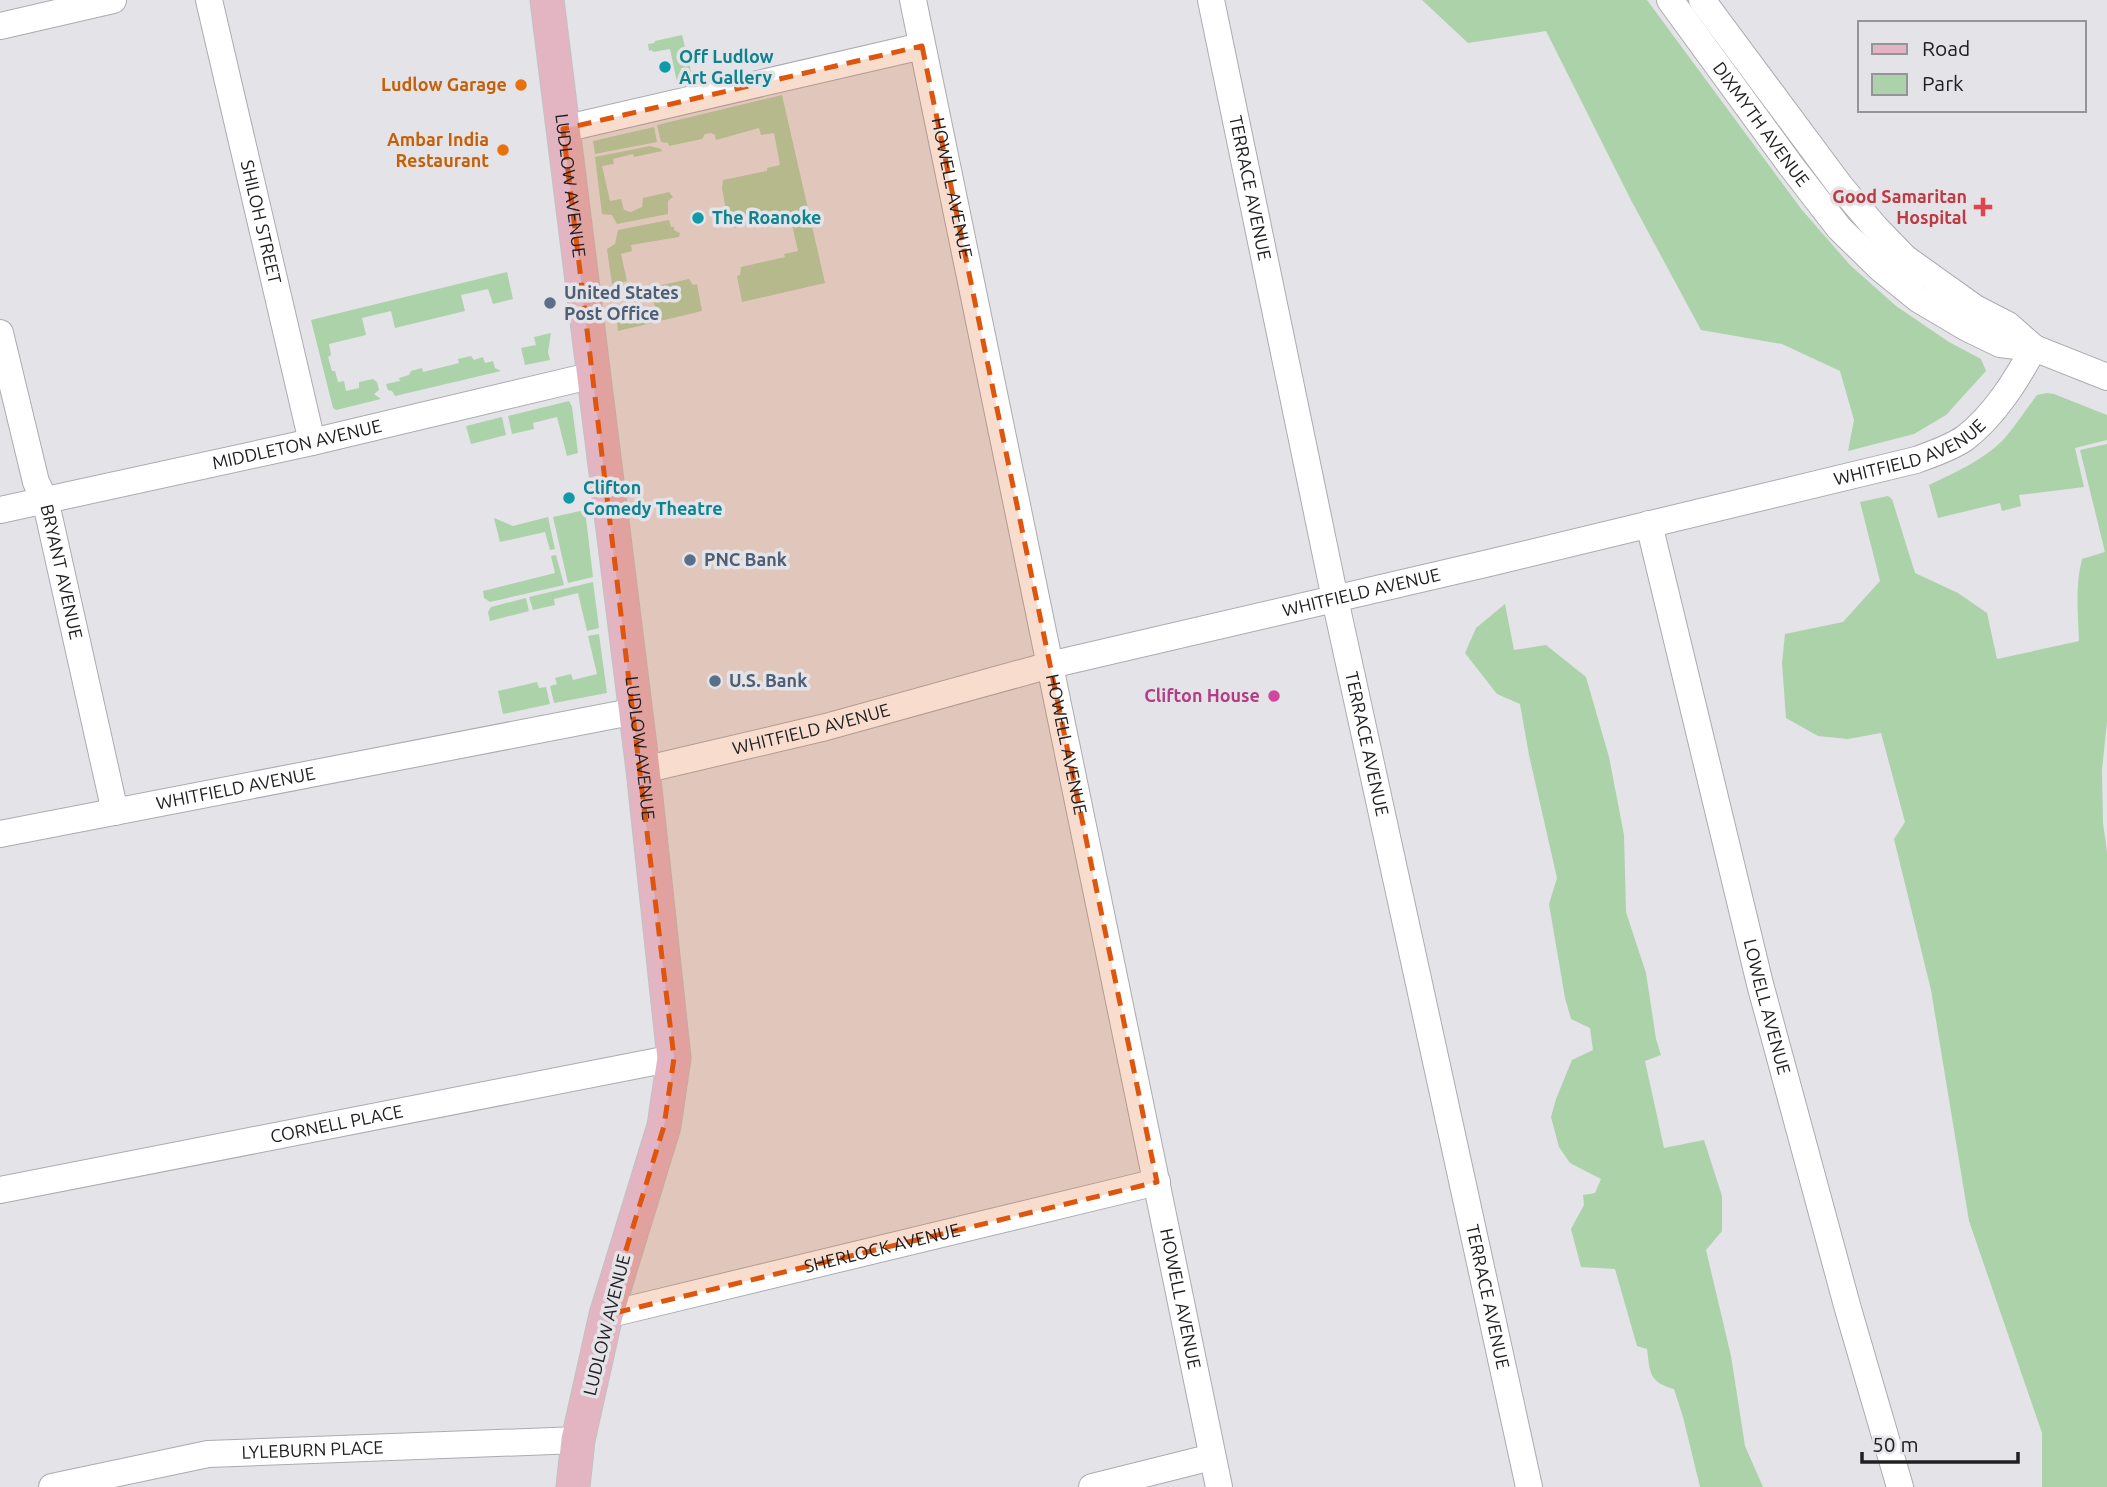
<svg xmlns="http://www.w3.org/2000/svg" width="2107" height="1487" viewBox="0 0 2107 1487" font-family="Ubuntu,sans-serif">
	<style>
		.green { fill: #acd2aa }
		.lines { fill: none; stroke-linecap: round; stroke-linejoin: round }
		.minor-casing { stroke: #ababb0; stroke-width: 28 }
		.major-casing { stroke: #c1c1c1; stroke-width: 35 }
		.minor { stroke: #fff; stroke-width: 26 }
		.major { stroke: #e3b5c3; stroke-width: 33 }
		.marked { fill: #de560d; fill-opacity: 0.2; stroke: #de560d; stroke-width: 5; stroke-dasharray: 14 9; stroke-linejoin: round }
		.culture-dot { fill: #0f9aa8; stroke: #e3e3e8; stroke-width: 2.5 }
		.food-dot { fill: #e8710a; stroke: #e3e3e8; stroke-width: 2.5 }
		.health-dot { fill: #e0444e; stroke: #e3e3e8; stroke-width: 2.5 }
		.service-dot { fill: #5c6f8a; stroke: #e3e3e8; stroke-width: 2.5 }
		.hotel-dot { fill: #d1479c; stroke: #e3e3e8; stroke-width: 2.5 }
		.labels { text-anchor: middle; stroke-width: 7; stroke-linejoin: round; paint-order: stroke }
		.culture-label { font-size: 18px; font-weight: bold; fill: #0d838f; stroke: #e3e3e8; text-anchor: start }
		.food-label { font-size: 18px; font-weight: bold; fill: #c56008; stroke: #e3e3e8; text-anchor: end }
		.street-label { font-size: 18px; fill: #202022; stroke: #e3e3e8 }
		.health-label { font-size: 18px; font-weight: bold; fill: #be3a42; stroke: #e3e3e8; text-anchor: end }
		.service-label { font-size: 18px; font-weight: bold; fill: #4e5e75; stroke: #e3e3e8; text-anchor: start }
		.hotel-label { font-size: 18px; font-weight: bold; fill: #b23c85; stroke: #e3e3e8; text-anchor: end }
	</style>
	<rect width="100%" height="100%" fill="#e3e3e8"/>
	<path class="green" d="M1422,0H1647L1802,210L1850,265L1896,306L1949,342L1981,359L1986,371L1946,415L1914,434L1848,451L1854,420L1840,371L1782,344L1701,330L1632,202L1546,31L1468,43Z
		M682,35L693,79L677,82L670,49L653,52L652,50L649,51L648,44L654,43L655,41Z
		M782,95L825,283L742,302L737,276L740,275L741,267L785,257L784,254L798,251L791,220L778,223L777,217L734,228L733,224L728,221L722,188L723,180L767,171V168L780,165L774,133L761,135L759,128L716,140L715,135L711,133L705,134L702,139L669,146L668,143L661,142L657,125Z
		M654,127L657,142L595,154L593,141Z
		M650,146L661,149L662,151L634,157L633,154L613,159L614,164L602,166L610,201L621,199L624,210L631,212L642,207L643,198L669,192L673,197L668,201V214L617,224L612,215L602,214L595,157Z
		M669,220L671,227H674V230L680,233L679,237L631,245L632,251L621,254L627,281L612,284L607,249L615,244L618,230Z
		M507,272L513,299L493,304L488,289L461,295L465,311L395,328L391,311L362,318L366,335L329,344L331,355L328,357L332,371H335L338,382L344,381L346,391L359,388V382L373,379L377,382L379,390L374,394L381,399L336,410L333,408L311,320Z
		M689,279L693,285L697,284L702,311L618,331L617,320L656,312L651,289L662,287V285Z
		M551,333L548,352L550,360L525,365L521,348L536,345L534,337Z
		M471,356L474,360L483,357L485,363L493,361L495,368L501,371L395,396L392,391L388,390L386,384L400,381L399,378L409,375L411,371L422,368L423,372L459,363L458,359Z
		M2047,393L2054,394L2107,415V440L2075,448L2084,487L2019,495L2021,506L2002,511L2000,503L1938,518L1929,485C1954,473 1984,460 2004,439C2016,425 2026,409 2037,395Z
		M569,401L572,407L578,453L567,456L557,417L533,423L534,429L512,434L508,416Z
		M502,417L506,435L471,444L466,426Z
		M2107,444V721L2102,770L2103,823L2107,852V1487H2042V1433L1969,1221L1931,990L1894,839L1905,822L1881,733L1848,739L1818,736L1786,718L1782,663L1785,634L1843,622L1880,581L1860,502L1888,496L1892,499L1915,573L1958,593L1987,613L1997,659L2079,641C2078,613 2075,586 2082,559L2105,552L2080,450Z
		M585,510L593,577L568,583L553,517Z
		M548,517L555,549L550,550L545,532L500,542L494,518L513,526Z
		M556,555L564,585L490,602L484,598L483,591L555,573L551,556Z
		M593,582L599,628L587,631L578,593L554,599L555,605L533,610L529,597Z
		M526,598L529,611L490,621L488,612L491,607Z
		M1505,604L1514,650L1546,645L1586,677L1609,757L1624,835L1626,912L1646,973L1656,1039L1661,1055L1645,1061L1664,1148L1704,1140L1722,1196V1231L1706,1250L1731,1356L1745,1446L1763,1487H1700L1683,1417L1674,1389C1649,1382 1650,1373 1647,1349L1637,1346L1615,1269L1581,1267L1571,1229L1584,1205L1583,1195L1595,1193L1601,1179L1570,1163L1559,1147L1551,1117L1556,1099L1572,1060L1593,1050L1590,1028L1571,1019L1565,998L1549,904L1557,878L1529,755L1520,704L1497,694L1465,653L1476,628Z
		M599,634L607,693L554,703L550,686L557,684L555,678L571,674L573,680L597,674L588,636Z
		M537,682L539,688L546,687L550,704L503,714L498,691Z"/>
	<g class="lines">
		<g class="minor-casing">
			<g id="minor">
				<path id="s1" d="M209,0L312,442"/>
				<path id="s2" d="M913,0L1219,1487"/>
				<path id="s3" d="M1211,0L1335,599L1529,1487"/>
				<path id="s4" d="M1670,0L1791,166L1839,228L1881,269L1918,299L1967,328L2000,344L2034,348L2107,377"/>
				<path d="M1702,0L1841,187L1875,227L1905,258L1975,308L2008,325L2034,348"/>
				<path d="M0,26L113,0"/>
				<path d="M563,129L922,46"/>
				<path id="s5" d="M0,333L36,482L45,500L50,521L115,812"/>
				<path id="s6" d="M0,510L312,442L594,375"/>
				<path id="s7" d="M1649,524L1760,984L1848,1309L1900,1487"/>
				<path id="s8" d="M643,770L826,727L1050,665L1489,563L1916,460C1932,454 1951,448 1965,438C1995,415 2016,380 2034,348"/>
				<path id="s9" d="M0,834L636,711"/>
				<path id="s10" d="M0,1190L674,1058"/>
				<path id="s11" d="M606,1315L1157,1182"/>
				<path id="s12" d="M52,1487L208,1454L578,1440"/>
				<path d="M1092,1487L1212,1457"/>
			</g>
		</g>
		<g class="major-casing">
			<g id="major">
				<path id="s13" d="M547,0L643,770L674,1058L664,1126L606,1315L578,1440L573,1487"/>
			</g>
		</g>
		<use href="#minor" class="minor"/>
		<use href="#major" class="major"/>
	</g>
	<path class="marked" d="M922,46L1157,1182L606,1315L664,1126L674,1058L563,129Z"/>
	<g class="culture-dot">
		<circle cx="665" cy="67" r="7"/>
		<circle cx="698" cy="218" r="7"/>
		<circle cx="569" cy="498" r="7"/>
	</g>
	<g class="food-dot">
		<circle cx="521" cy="85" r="7"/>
		<circle cx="503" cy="150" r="7"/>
	</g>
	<path class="health-dot" d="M1979.5 196.5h7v7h7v7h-7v7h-7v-7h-7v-7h7z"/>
	<g class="service-dot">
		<circle cx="550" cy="303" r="7"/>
		<circle cx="690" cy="560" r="7"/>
		<circle cx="715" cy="681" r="7"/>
	</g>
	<circle class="hotel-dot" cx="1274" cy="696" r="7"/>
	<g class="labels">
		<g class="culture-label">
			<text x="679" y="63">Off Ludlow<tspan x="679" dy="21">Art Gallery</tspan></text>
			<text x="712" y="224">The Roanoke</text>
			<text x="583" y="494">Clifton<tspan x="583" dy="21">Comedy Theatre</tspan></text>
		</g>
		<g class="food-label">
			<text x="507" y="91">Ludlow Garage</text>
			<text x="489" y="146">Ambar India<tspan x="489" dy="21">Restaurant</tspan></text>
		</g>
		<g class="street-label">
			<text dy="6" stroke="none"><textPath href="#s4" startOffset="154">DIXMYTH AVENUE</textPath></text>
			<text dy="6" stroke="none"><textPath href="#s13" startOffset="187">LUDLOW AVENUE</textPath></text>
			<text dy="6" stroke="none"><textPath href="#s2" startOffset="192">HOWELL AVENUE</textPath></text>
			<text dy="6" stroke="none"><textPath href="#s3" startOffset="192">TERRACE AVENUE</textPath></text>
			<text dy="6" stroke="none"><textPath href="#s1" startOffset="228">SHILOH STREET</textPath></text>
			<text dy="6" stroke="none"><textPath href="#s6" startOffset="304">MIDDLETON AVENUE</textPath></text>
			<text dy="6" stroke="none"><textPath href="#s8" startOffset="1307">WHITFIELD AVENUE</textPath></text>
			<text dy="6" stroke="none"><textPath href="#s5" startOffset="247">BRYANT AVENUE</textPath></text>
			<text dy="6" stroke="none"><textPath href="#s8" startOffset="740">WHITFIELD AVENUE</textPath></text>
			<text dy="6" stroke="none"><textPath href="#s8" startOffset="173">WHITFIELD AVENUE</textPath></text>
			<text dy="6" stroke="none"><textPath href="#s2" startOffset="760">HOWELL AVENUE</textPath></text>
			<text dy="6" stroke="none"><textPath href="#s3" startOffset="760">TERRACE AVENUE</textPath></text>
			<text dy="6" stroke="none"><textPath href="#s13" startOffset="754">LUDLOW AVENUE</textPath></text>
			<text dy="6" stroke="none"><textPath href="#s9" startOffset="240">WHITFIELD AVENUE</textPath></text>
			<text dy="6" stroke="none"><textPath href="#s7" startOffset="497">LOWELL AVENUE</textPath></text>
			<text dy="6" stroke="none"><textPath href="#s10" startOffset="343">CORNELL PLACE</textPath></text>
			<text dy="6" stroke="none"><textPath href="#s11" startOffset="284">SHERLOCK AVENUE</textPath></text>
			<text dy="6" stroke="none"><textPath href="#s3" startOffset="1326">TERRACE AVENUE</textPath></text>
			<text dy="6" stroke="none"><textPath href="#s2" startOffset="1326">HOWELL AVENUE</textPath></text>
			<text transform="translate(607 1325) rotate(-76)" y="6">LUDLOW AVENUE</text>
			<text dy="6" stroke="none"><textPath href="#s12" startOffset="264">LYLEBURN PLACE</textPath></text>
		</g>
		<g class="health-label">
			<text x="1967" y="203">Good Samaritan<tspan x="1967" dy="21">Hospital</tspan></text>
		</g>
		<g class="service-label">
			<text x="564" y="299">United States<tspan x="564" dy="21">Post Office</tspan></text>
			<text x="704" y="566">PNC Bank</text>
			<text x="729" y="687">U.S. Bank</text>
		</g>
		<g class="hotel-label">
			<text x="1260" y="702">Clifton House</text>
		</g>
	</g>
	<rect x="1858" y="21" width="228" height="91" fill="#e3e3e8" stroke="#959599" stroke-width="2"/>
	<rect x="1872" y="44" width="35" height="10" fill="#e3b5c3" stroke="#959599" stroke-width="2"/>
	<text x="1922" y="56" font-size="21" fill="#202022">Road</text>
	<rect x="1872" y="74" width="35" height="21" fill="#acd2aa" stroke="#959599" stroke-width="2"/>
	<text x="1922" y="91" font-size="21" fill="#202022">Park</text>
	<path d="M1862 1452v10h156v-10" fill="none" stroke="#202022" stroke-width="3.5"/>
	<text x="1872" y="1452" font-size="21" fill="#202022" stroke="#e3e3e8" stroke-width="5" paint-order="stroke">50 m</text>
</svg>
